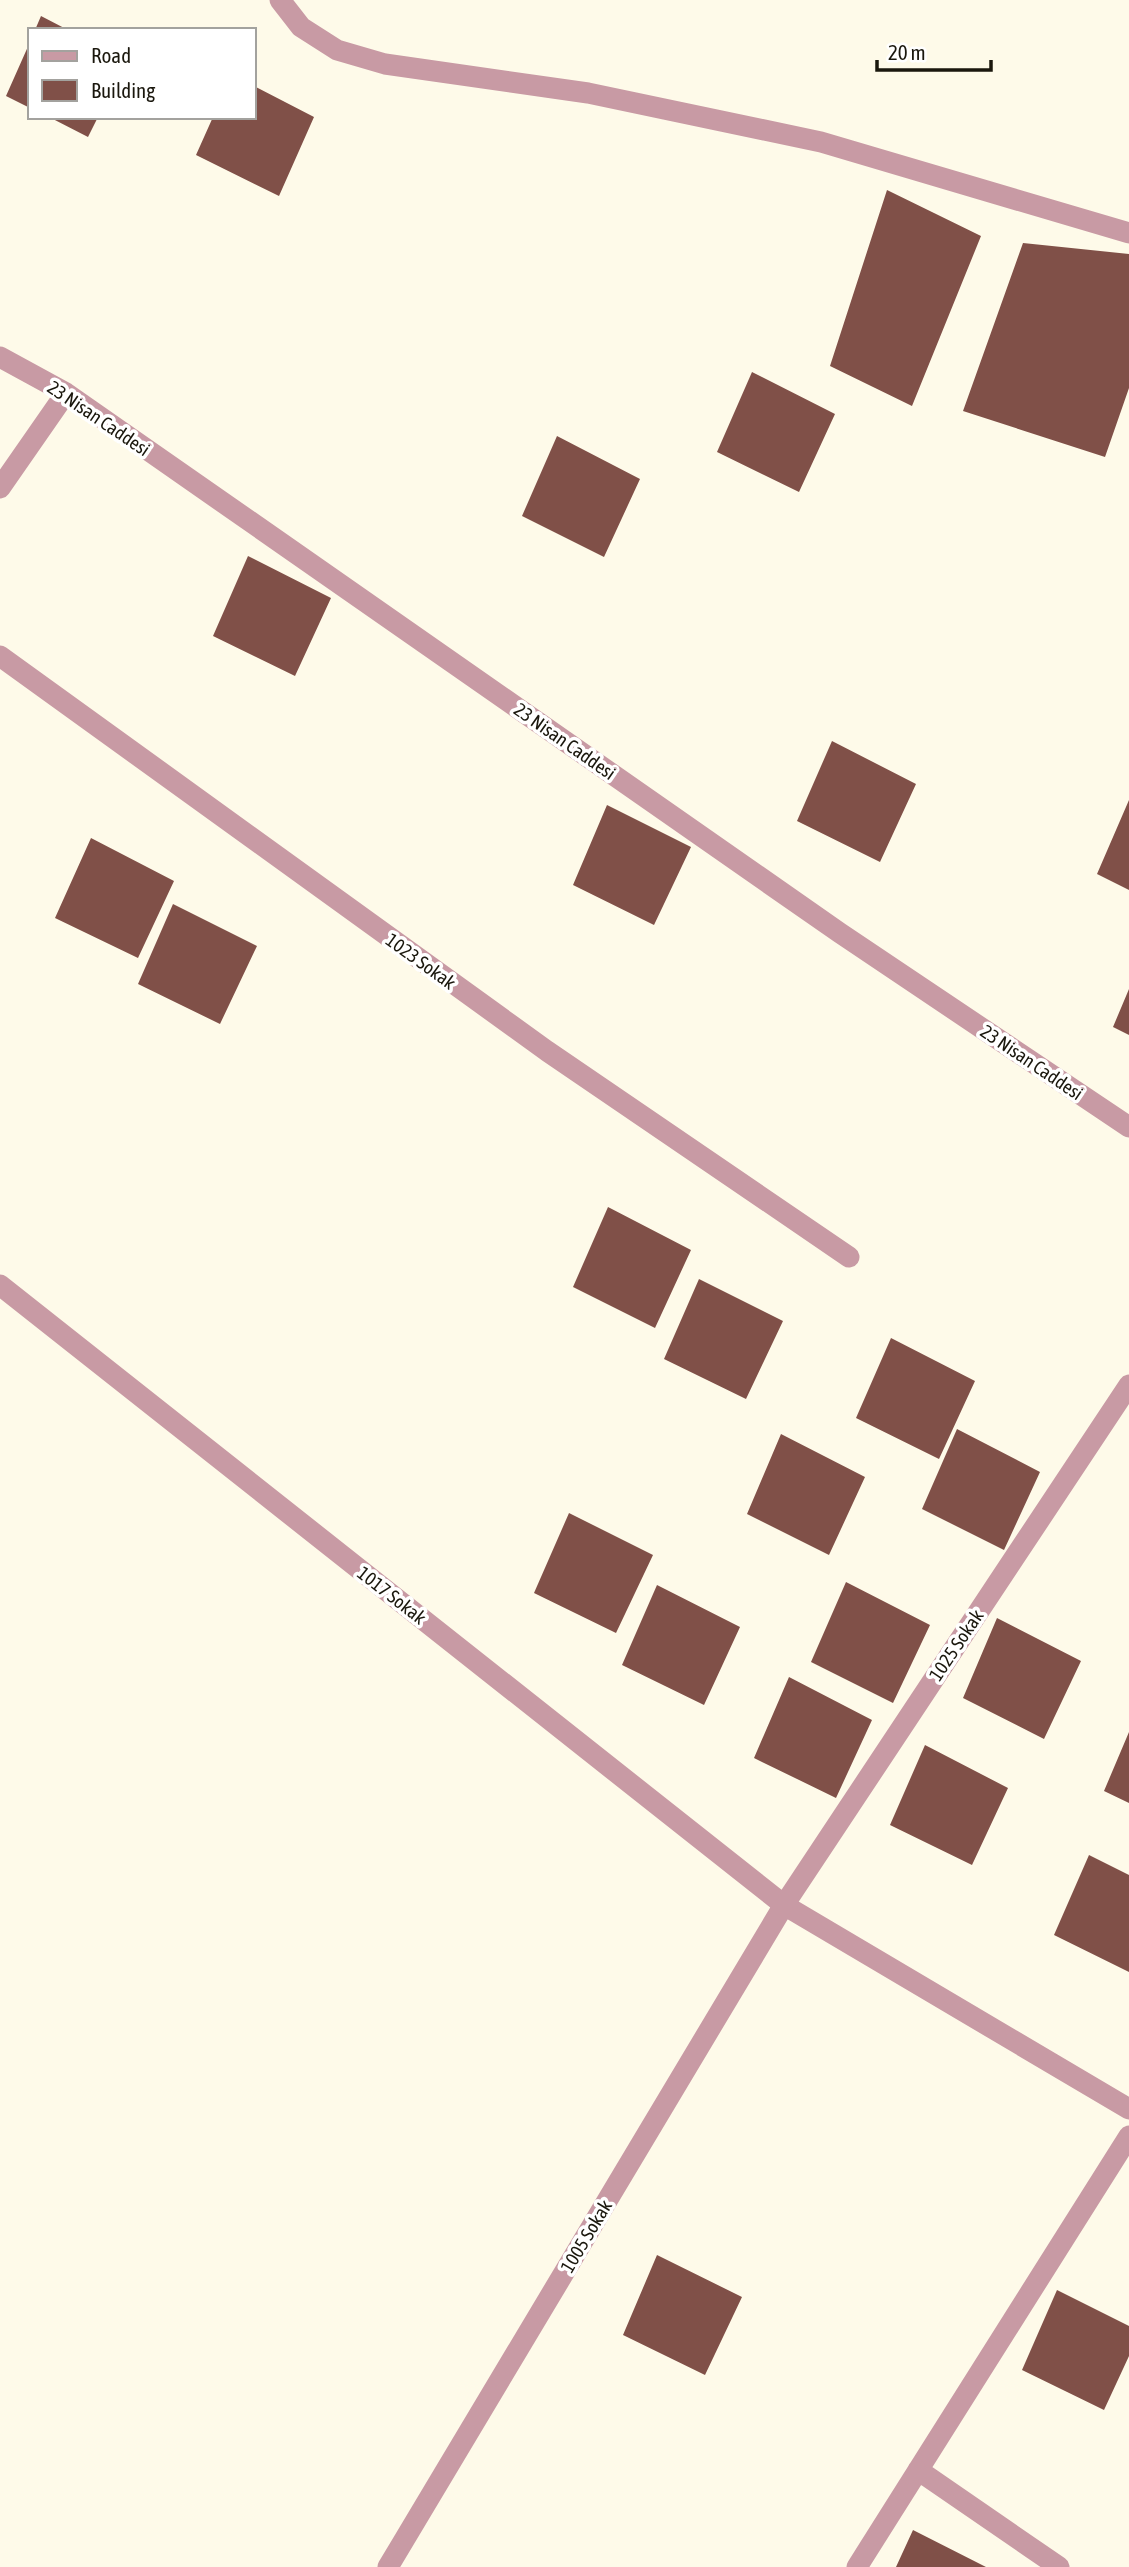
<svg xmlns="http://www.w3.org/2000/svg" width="1129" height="2567" viewBox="0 0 1129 2567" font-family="'Asap Condensed',sans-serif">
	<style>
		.building { fill: #805048 }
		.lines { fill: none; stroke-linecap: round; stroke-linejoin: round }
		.minor { stroke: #c89aa4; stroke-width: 21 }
		.labels { text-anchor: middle; stroke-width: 7; stroke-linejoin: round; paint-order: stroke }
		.street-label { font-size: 19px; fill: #1a170d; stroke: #fff }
	</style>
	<rect width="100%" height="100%" fill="#fefae9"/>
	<path class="building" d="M41,16L68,30H35Z
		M30,42V108L6,96Z
		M254,86L314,117L279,196L196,155L213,117H254Z
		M49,117H98L88,137Z
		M887,190L981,236L912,406L830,366Z
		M1023,243L1129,254V388L1105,457L963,411Z
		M752,372L835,414L799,492L717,452Z
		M557,436L640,479L604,557L522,516Z
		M248,556L331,598L295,676L213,636Z
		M832,741L916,784L880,862L797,821Z
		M1129,800V890L1097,874Z
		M607,805L691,847L654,925L573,885Z
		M91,838L174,881L138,958L55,918Z
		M173,904L257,946L220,1024L138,984Z
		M1129,989V1035L1113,1027Z
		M608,1207L691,1250L655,1328L573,1287Z
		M699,1279L783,1321L746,1399L664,1359Z
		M891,1338L975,1381L939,1459L856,1418Z
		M957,1429L1040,1472L1004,1550L922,1509Z
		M781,1434L865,1477L829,1555L747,1514Z
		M569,1513L653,1555L616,1633L534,1593Z
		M846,1582L930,1625L893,1703L811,1662Z
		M657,1585L740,1627L704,1705L622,1665Z
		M997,1618L1081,1661L1044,1739L963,1698Z
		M789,1677L872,1720L836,1798L754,1758Z
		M1129,1732V1803L1104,1791Z
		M925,1745L1008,1788L972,1865L890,1825Z
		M1089,1855L1129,1875V1972L1054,1935Z
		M657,2255L742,2297L705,2375L623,2335Z
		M1057,2290L1129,2326V2356L1104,2410L1022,2370Z
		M913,2530L986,2567H896Z"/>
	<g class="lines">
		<path class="minor" d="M280,0L301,27L337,50L385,64L588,93L821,142L1129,233
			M0,357L66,393L840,933L1129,1127
			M0,488L66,393
			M0,656L547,1051L849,1257
			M0,1285L784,1905L1129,2109
			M918,2470L1059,2567
			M388,2567L784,1905L1129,1385
			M857,2567L1129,2136"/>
	</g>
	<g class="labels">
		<g class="street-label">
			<text transform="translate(99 418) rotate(34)" y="7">23 Nisan Caddesi</text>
			<text transform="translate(565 741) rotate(35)" y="7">23 Nisan Caddesi</text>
			<text transform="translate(421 961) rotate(36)" y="7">1023 Sokak</text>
			<text transform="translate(1032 1062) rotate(34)" y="7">23 Nisan Caddesi</text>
			<text transform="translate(392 1595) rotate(38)" y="7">1017 Sokak</text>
			<text transform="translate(956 1645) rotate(-56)" y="7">1025 Sokak</text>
			<text transform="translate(586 2236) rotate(-59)" y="7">1005 Sokak</text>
		</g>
	</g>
	<rect x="28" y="28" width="228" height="91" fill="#ffffff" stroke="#a3a29e" stroke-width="2"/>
	<rect x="42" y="51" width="35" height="10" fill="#c89aa4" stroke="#a3a29e" stroke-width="2"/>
	<text x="91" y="63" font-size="21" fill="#1a170d">Road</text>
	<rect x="42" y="80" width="35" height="21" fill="#805048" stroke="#a3a29e" stroke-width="2"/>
	<text x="91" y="98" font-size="21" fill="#1a170d">Building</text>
	<path d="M877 60v10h114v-10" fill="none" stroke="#1a170d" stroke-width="3.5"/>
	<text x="888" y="60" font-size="21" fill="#1a170d" stroke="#ffffff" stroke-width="5" paint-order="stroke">20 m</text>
</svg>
